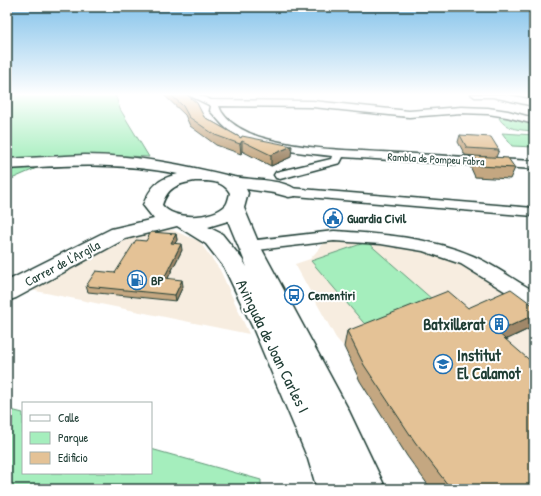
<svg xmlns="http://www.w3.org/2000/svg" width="541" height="496" viewBox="0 0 541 496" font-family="'Patrick Hand',sans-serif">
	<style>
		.built { fill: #f7ede0 }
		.green { fill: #a5eebd; stroke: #629678 }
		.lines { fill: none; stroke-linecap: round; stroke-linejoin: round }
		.street-casing { stroke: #1f3d34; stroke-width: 3 }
		.secondary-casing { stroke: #1f3d34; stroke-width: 3 }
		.street { fill: #fff; fill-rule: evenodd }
		.secondary { fill: #fff; fill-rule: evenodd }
		.wall { fill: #c4a781; stroke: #1f3d34 }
		.shaded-wall { fill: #a08869; stroke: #1f3d34 }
		.building { fill: #e4c296; stroke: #1f3d34 }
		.labels { text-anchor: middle; stroke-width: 4; stroke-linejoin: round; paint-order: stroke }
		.far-street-label { font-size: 11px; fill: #1f3d34; stroke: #fff }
		.poi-label { font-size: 13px; font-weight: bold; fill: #1f3d34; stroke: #fff; text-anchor: start }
		.street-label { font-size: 13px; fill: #1f3d34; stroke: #fff }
		.near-poi-label { font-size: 16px; font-weight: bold; fill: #1f3d34; stroke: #fff; text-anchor: end }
		.near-street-label { font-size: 16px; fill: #1f3d34; stroke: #fff }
	</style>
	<rect width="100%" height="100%" fill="#fff"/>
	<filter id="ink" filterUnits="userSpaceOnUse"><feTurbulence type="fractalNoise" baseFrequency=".025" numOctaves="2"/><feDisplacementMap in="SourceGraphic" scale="8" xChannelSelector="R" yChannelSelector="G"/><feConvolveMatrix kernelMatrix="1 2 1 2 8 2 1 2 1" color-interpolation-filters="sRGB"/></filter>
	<g filter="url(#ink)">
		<path class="built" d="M172,230L199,241L220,270L249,334L31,290L129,237L154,231Z
			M337,239L391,242L446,257L486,277L534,308V489L360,381L344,347L336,338L295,264L310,259L324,243Z"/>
		<path class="green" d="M7,94H115L120,109L149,157L107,155L39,167L7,181Z
			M501,117L534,124V131C522,130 505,130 499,118Z
			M502,133L534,135V147L512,146Z
			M367,242L441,307L374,335L311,261Z
			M7,409L23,413V473H151V449L261,480V489H7Z"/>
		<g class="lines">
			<g class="street-casing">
				<path id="street" d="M186,94H197L211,100L313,101L409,111L461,107L488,108L508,111L534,118V124L507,117L488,114L461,113L409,117L313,107L219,106C224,123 250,135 267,139C304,149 344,150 382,152C432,155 483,158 534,161V169L343,157L340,163L280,179L276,178L274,175L276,172L331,159L332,156C297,152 256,150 227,129C221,124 217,118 212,113L210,111L211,106Z
					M471,94H504L534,100V106L493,97H475Z
					M289,188L534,208V216L284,195L282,192L284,189Z
					M334,231C381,234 429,237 473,256C494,265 514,280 534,291V307L527,305L461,264L423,251L381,244L334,241L248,251L242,250L240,246L242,242L248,241Z"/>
			</g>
			<g class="secondary-casing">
				<path id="secondary" d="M85,155C136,155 185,165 234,177C249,180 289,179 298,192L295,196L289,197L274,193L246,189L248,193L244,208L259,244L347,407L386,489H317L308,459L253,328L224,267L206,244L177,226L125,239L16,298L7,301V281L111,229L154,219L143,205C151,186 158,179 178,174C118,162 67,165 7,169V159ZM195,181C208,181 223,180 230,193C229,197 228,202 226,205C213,219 174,221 162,205C168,187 177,184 195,181ZM228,221L247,267L242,259L222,234L208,227Z"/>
			</g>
			<use href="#street" class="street"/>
			<use href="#secondary" class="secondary"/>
		</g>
		<path class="wall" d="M163,94H186L204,117L241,138L291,157L271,166L242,151L241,154L216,145L190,126L185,115Z
			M460,135L499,150L496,157L515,168L510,179L475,177L470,166L474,156L465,155L458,142Z
			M176,234L177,240L175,243L182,250L168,278L183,286L176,301L88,292L86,286L115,273L146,241Z
			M534,306V323L531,328L506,340L534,489H431L407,456L360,381L344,347L347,331L468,308Z"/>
		<path class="shaded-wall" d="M242,141V151L241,154L240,144Z
			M292,146L291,157L271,166V155Z
			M176,234L177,240L172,249L171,243Z
			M181,244L182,250L165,284L164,278Z
			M182,280L183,286L176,301L175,295Z
			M534,315V323L531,328L487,348L497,332Z"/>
		<path class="building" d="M170,94H186L197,103L204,117L241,138L242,136L292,146L271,155L242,141L240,144L215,135L189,117L183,106Z
			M460,135L491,137L499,150L467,148Z
			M474,156L508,158L515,168L479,166Z
			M151,232L176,234L171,243L181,244L164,278L182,280L175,295L86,286L96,271L115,273L136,240L146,241Z
			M511,289L534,306V315L497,332L534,364V489H451L415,442L364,365L347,331L448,291L468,308Z"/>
	</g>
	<linearGradient id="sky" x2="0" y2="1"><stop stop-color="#83c2ea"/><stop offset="0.58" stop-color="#fff"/><stop offset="1" stop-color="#fff" stop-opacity="0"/></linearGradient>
	<rect width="541" height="163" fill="url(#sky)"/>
	<defs>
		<g id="civic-ring" transform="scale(1)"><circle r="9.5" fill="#fff" stroke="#1f6fb2" stroke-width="1.5"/><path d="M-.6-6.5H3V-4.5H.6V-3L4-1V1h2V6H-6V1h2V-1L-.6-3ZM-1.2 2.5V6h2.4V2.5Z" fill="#1f6fb2"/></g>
		<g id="fuel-ring" transform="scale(1)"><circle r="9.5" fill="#fff" stroke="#1f6fb2" stroke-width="1.5"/><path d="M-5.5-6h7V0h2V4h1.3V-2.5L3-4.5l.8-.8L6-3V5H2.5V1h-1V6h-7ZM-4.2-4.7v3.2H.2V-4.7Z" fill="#1f6fb2"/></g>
		<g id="bus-ring" transform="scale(1)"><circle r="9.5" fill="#fff" stroke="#1f6fb2" stroke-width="1.5"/><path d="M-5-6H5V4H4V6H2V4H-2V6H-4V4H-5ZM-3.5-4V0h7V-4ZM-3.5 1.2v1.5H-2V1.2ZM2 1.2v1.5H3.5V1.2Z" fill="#1f6fb2"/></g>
		<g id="building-ring" transform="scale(1)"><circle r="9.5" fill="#fff" stroke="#1f6fb2" stroke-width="1.5"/><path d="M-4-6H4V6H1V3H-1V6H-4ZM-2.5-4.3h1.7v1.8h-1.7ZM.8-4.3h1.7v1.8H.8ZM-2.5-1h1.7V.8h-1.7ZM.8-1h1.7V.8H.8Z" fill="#1f6fb2"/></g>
		<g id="school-ring" transform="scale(1)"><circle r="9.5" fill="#fff" stroke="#1f6fb2" stroke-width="1.5"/><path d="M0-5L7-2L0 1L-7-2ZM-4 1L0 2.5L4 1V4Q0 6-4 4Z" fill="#1f6fb2"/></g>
	</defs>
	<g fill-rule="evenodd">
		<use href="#civic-ring" x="333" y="218"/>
		<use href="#fuel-ring" x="137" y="280"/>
		<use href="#bus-ring" x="294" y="295"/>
		<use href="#building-ring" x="499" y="324"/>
		<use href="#school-ring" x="443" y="364"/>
	</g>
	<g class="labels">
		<g class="far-street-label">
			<text transform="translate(436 159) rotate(3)" y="4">Rambla de Pompeu Fabra</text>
		</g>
		<g class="poi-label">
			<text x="347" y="223">Guardia Civil</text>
			<text x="151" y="285">BP</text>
			<text x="308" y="300">Cementiri</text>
		</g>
		<g class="street-label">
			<text transform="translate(62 263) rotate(-28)" y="5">Carrer de l'Argila</text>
		</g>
		<g class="near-poi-label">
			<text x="485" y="330">Batxillerat</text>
			<text x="457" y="361" text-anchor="start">Institut<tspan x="457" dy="18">El Calamot</tspan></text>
		</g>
		<g class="near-street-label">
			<text transform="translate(273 346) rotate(64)" y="6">Avinguda de Joan Carles I</text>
		</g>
	</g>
	<rect width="541" height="496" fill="none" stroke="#fff" stroke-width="24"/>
	<rect x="12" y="12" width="517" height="472" fill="none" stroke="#1f3d34" stroke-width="1.5" filter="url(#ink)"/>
	<rect x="22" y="402" width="130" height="72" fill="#ffffff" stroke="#a5b1ae"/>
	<rect x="30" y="415" width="20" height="6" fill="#ffffff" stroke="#a5b1ae"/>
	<text x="58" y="422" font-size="12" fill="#1f3d34">Calle</text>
	<rect x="30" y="432" width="20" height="12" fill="#a5eebd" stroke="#a5b1ae"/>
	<text x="58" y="442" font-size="12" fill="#1f3d34">Parque</text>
	<rect x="30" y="452" width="20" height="12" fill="#e4c296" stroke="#a5b1ae"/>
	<text x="58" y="462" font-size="12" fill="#1f3d34">Edificio</text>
</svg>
